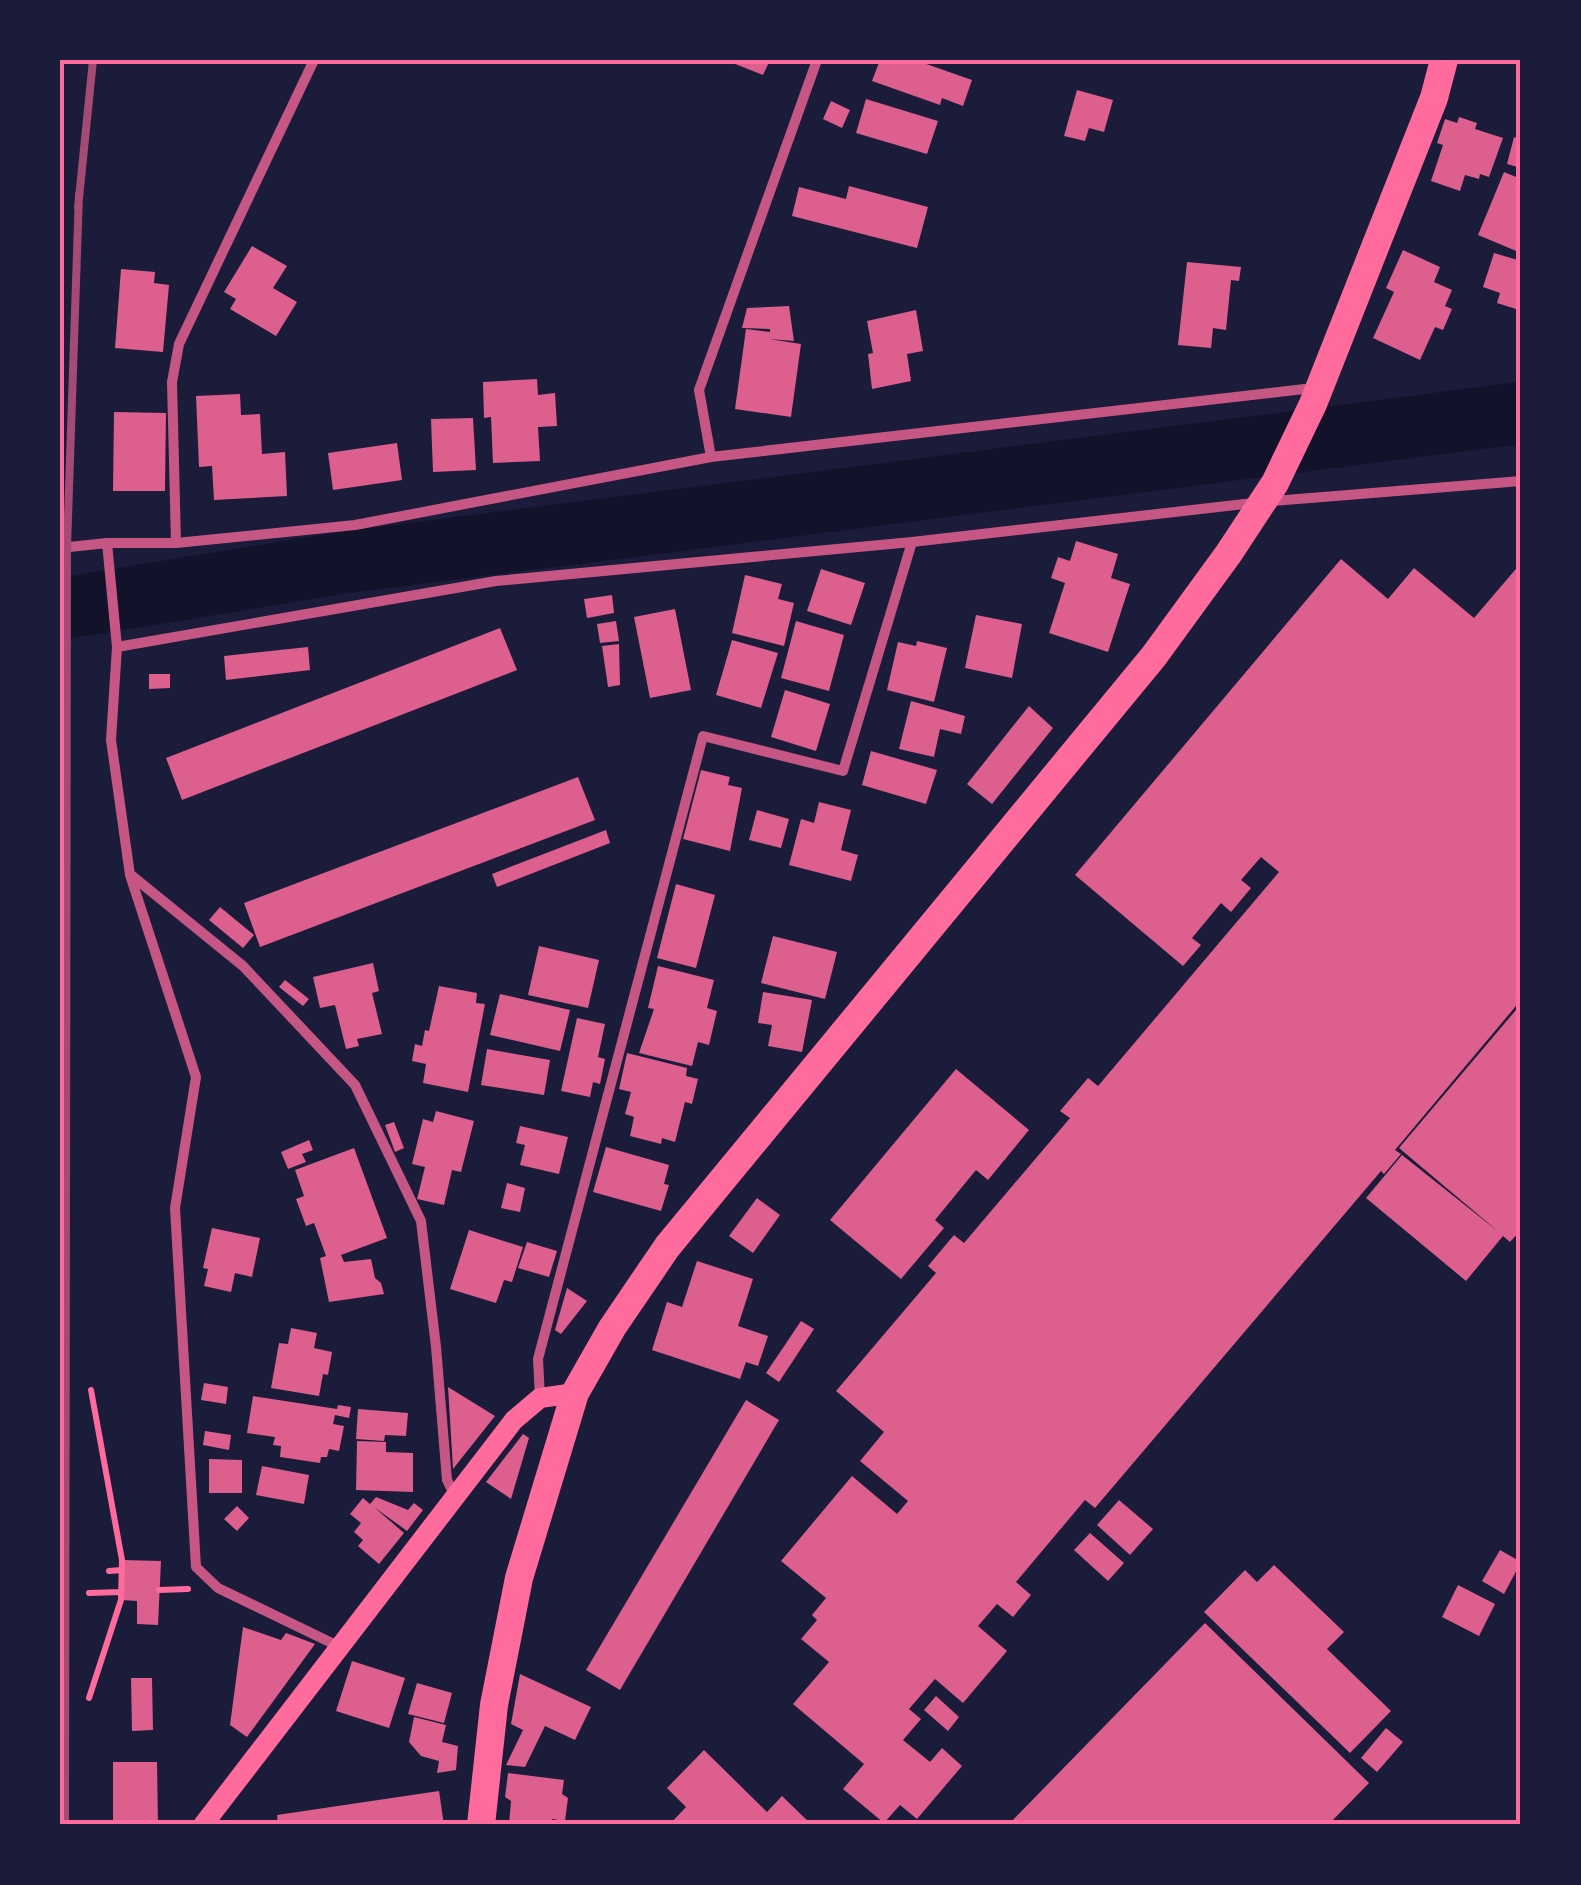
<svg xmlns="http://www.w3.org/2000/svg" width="1581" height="1885" viewBox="0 0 1581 1885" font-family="'Open Sans',sans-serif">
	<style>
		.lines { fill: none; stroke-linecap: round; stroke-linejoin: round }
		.river { stroke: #12122b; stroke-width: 62 }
		.building { fill: #dd5f8e }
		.path { stroke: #ff6b9d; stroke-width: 6 }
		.minor { stroke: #c65784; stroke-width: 10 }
		.secondary { stroke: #ff6b9d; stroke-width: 20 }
		.trunk { stroke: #ff6b9d; stroke-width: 28 }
		.rail { stroke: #a44b75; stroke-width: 8 }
		.neatline { fill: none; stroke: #ff6b9d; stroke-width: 4 }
	</style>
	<rect width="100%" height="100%" fill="#1b1b3a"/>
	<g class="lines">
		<path class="river" d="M60,609L340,563L1521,413"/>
	</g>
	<path class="building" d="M725,60H770L763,75Z
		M880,60H915L972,80L963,106L942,98L940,105L872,81Z
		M1077,90L1113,100L1104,132L1089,128L1085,141L1064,136Z
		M866,99L938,121L927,154L856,133Z
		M831,101L850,110L842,128L823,119Z
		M1459,117L1477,123L1475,129L1503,138L1489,177L1480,174L1479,179L1465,175L1460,191L1431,181L1443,145L1437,143L1445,119L1457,123Z
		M1514,137L1521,139V168L1507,164Z
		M1504,172L1521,179V253L1478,235Z
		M849,186L928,207L917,248L792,216L799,187L846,199Z
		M252,246L287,266L273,288L297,302L276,336L230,309L236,299L224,292Z
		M1403,250L1440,267L1434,282L1452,290L1445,306L1452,309L1443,330L1435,327L1420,360L1373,338L1394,292L1386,288Z
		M1494,253L1521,261V294L1516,309L1497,303L1500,293L1483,287Z
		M1187,262L1241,267L1239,281L1231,280L1226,330L1213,328L1211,348L1178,345Z
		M121,269L155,272L154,283L169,285L163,352L115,348Z
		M789,306L794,341L769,339L801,344L791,417L735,409L746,329L770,332V329L742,328L747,308Z
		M916,310L923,351L907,354L911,381L872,389L868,354L873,353L867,321Z
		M537,379L538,395L555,393L557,426L538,427L540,461L493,463L491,417L484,418L483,382Z
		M240,394L241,415L260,414L262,454L285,452L287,496L214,500L212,466L199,467L196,396Z
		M114,412L166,413L165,491H113Z
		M473,418L476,470L433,472L431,419Z
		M397,443L402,480L333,490L328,453Z
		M1076,541L1118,554L1111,578L1130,584L1108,652L1049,633L1065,583L1051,578L1058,557L1070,561Z
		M1341,559L1388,599L1414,568L1474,618L1521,563V1000L1395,1150L1401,1154L1384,1174L1381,1171L1095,1508L1085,1500L1016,1582L1031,1595L1013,1617L997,1604L978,1626L1007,1651L963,1703L935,1679L909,1709L921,1719L903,1740L930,1762L942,1748L962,1766L917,1819L900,1805L884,1823L843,1789L864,1764L793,1704L829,1662L801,1639L817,1620L812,1615L826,1598L781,1561L852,1476L897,1514L908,1501L860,1461L884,1432L836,1391L936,1273L928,1266L954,1235L964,1243L1070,1118L1060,1111L1088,1078L1098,1086L1279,872L1261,857L1241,880L1251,888L1231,912L1221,903L1192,938L1201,945L1183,966L1075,875Z
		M821,569L865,583L851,625L807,611Z
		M745,575L782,584L778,599L794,603L784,646L732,633Z
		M612,595L614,613L587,618L584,599Z
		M675,609L691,690L650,698L634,617Z
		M976,615L1022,624L1012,678L965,668Z
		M616,621L619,641L600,643L597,624Z
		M796,621L844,635L829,691L781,678Z
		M500,628L517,670L182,800L166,758Z
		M732,640L778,653L761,708L716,695Z
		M917,641L947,648L934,702L887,690L898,642L916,646Z
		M619,644L620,685L608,687L602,646Z
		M308,647L310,670L226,680L224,656Z
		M149,674H170V688L149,689Z
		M785,690L830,704L816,751L771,737Z
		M911,701L965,716L961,734L940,729L934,757L899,749Z
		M1029,706L1053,728L992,804L967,784Z
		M871,751L937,770L926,804L862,785Z
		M701,770L730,777L728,785L742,788L730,851L683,839Z
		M578,777L595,820L260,947L244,903Z
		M819,802L851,810L841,850L858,855L851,881L789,865L801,819L814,823Z
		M757,810L789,819L781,848L749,840Z
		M606,830L610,843L497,887L492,874Z
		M676,884L715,895L696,968L657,958Z
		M220,907L254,935L243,948L209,920Z
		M773,936L837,952L825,999L761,983Z
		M539,946L599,960L588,1008L528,995Z
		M373,963L379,991L372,993L382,1034L357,1039L359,1046L346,1049L335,1005L320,1008L313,977Z
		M658,966L714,980L707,1008L717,1011L709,1045L698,1042L692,1066L639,1053L654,1009L648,1008Z
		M285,980L309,999L303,1006L279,987Z
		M439,986L477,993L476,1003L485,1004L468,1092L423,1083L426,1064L412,1061L415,1044L422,1046L425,1030L429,1031Z
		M763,992L812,1000L802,1052L768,1046L772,1025L758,1023Z
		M500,994L570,1010L560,1051L490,1035Z
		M1521,1004V1230L1510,1242L1503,1236L1466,1281L1366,1198L1402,1155L1500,1233L1399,1148Z
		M577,1018L605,1024L598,1057L605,1059L600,1084L593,1082L590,1097L561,1091Z
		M487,1049L550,1060L544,1095L481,1085Z
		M627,1053L687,1068L686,1076L698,1079L692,1104L685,1102L675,1142L662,1138L661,1144L630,1136L634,1117L625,1114L631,1092L619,1089Z
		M956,1069L1029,1130L988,1180L976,1170L935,1220L944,1228L901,1279L830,1220Z
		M436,1111L474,1121L461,1172L452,1170L444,1205L417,1199L425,1167L412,1164L423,1119L433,1122Z
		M394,1122L404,1148L395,1152L385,1125Z
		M520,1126L568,1137L559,1174L520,1165L525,1145L516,1143Z
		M309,1140L313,1150L302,1154L306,1162L288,1169L281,1152Z
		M606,1147L669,1165L664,1184L669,1185L661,1211L593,1192Z
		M354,1148L387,1238L341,1255L344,1262L371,1259L375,1278L381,1283L384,1294L329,1302L320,1258L326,1256L314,1223L306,1226L296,1199L304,1196L295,1170Z
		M507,1183L525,1188L520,1212L501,1208Z
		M757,1198L780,1215L753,1253L729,1236Z
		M212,1228L260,1238L252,1277L235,1273L231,1292L204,1286L208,1269L203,1268Z
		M469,1230L523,1247L512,1282L504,1280L496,1303L450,1289Z
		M527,1242L557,1251L549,1277L518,1268Z
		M697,1261L753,1279L738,1326L768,1336L758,1366L746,1362L740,1379L652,1350L667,1302L682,1307Z
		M567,1288L587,1301L561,1334L555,1330Z
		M801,1321L814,1329L779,1382L766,1373Z
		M291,1328L317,1333L314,1348L332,1352L328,1375L323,1374L319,1396L271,1388L279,1343L288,1344Z
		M204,1383L228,1387L226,1404L201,1400Z
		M448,1387L495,1416L453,1469Z
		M253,1396L337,1409L338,1405L351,1407L349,1418L335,1415L333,1424L344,1426L339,1451L329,1449L327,1457H321L320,1463L280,1457L281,1446L273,1445L275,1437L247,1433Z
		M746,1400L779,1420L620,1690L586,1670Z
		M358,1409L408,1413L406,1436L385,1435L384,1441L356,1439Z
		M205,1431L231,1435L229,1450L203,1445Z
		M523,1434L529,1438L511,1499L486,1482Z
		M357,1441L386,1442V1452L413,1453V1492L356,1490Z
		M209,1459L242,1460V1493H209Z
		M262,1466L309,1475L304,1504L256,1495Z
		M376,1497L408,1510L414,1503L423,1510L407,1531L374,1507L404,1533L379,1564L358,1546L363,1540L354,1532L361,1523L350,1514L363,1498L370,1504Z
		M1119,1500L1153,1529L1130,1555L1097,1525Z
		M237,1506L249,1518L237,1531L224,1519Z
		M1090,1533L1124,1563L1108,1581L1074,1550Z
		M1500,1550L1521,1562L1504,1594L1482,1581Z
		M122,1560L161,1561L158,1625L137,1624V1601L121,1600Z
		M1274,1565L1344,1632L1327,1649L1391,1711L1350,1753L1204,1612L1245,1570L1257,1582Z
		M1458,1585L1495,1604L1479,1636L1442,1617Z
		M1205,1623L1369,1783L1328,1825H1008Z
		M243,1627L281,1640L286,1633L315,1644L247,1737L230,1725Z
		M352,1661L405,1678L389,1728L336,1711Z
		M520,1674L591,1707L575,1740L545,1726L525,1767L506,1765L523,1730L511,1724Z
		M131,1678H152L153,1730L132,1731Z
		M417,1683L452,1693L444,1723L408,1714Z
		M936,1696L959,1717L948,1731L924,1710Z
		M414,1717L446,1725L442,1742L458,1746L456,1770L437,1773L439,1761L421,1756L409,1742Z
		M1386,1728L1403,1742L1377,1772L1361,1758Z
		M704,1750L767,1812L782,1796L812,1825H669L686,1807L667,1788Z
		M113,1762H157L158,1825H113Z
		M508,1773L564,1780L562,1794L568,1798L565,1821L552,1819L551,1825H509L511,1801L505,1797Z
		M439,1791L444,1825H278L277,1815Z"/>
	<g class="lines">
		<path class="path" d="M109,1571L122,1570
			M159,1590L188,1589
			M89,1593L121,1592
			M89,1698L121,1600L122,1560L91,1390"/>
		<path class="minor" d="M711,457L699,390L817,60
			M107,543L117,647
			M176,543L172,382L179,344L314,60
			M60,548L107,543H176L355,525L711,457L1313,388
			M131,875L243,966L355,1085L421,1221L436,1347L447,1480L454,1494
			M540,1398L538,1359L703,736L843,771L912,542
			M338,1646L218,1588L196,1567L175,1208L196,1077L130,875L111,740L117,647L496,581L912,542L1262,502L1521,481"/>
		<path class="secondary" d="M203,1825L514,1420L540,1398L575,1393"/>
		<path class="trunk" d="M481,1825L494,1705L519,1578L575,1393L612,1328L667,1247L1154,656L1229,553L1275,483L1313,404L1434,98L1444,60"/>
		<path class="rail" d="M78,208L93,60
			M65,1825L67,547L79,194"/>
	</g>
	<rect width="1581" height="1885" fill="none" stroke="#1b1b3a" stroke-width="125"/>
	<rect x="62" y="62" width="1456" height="1760" class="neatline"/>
</svg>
